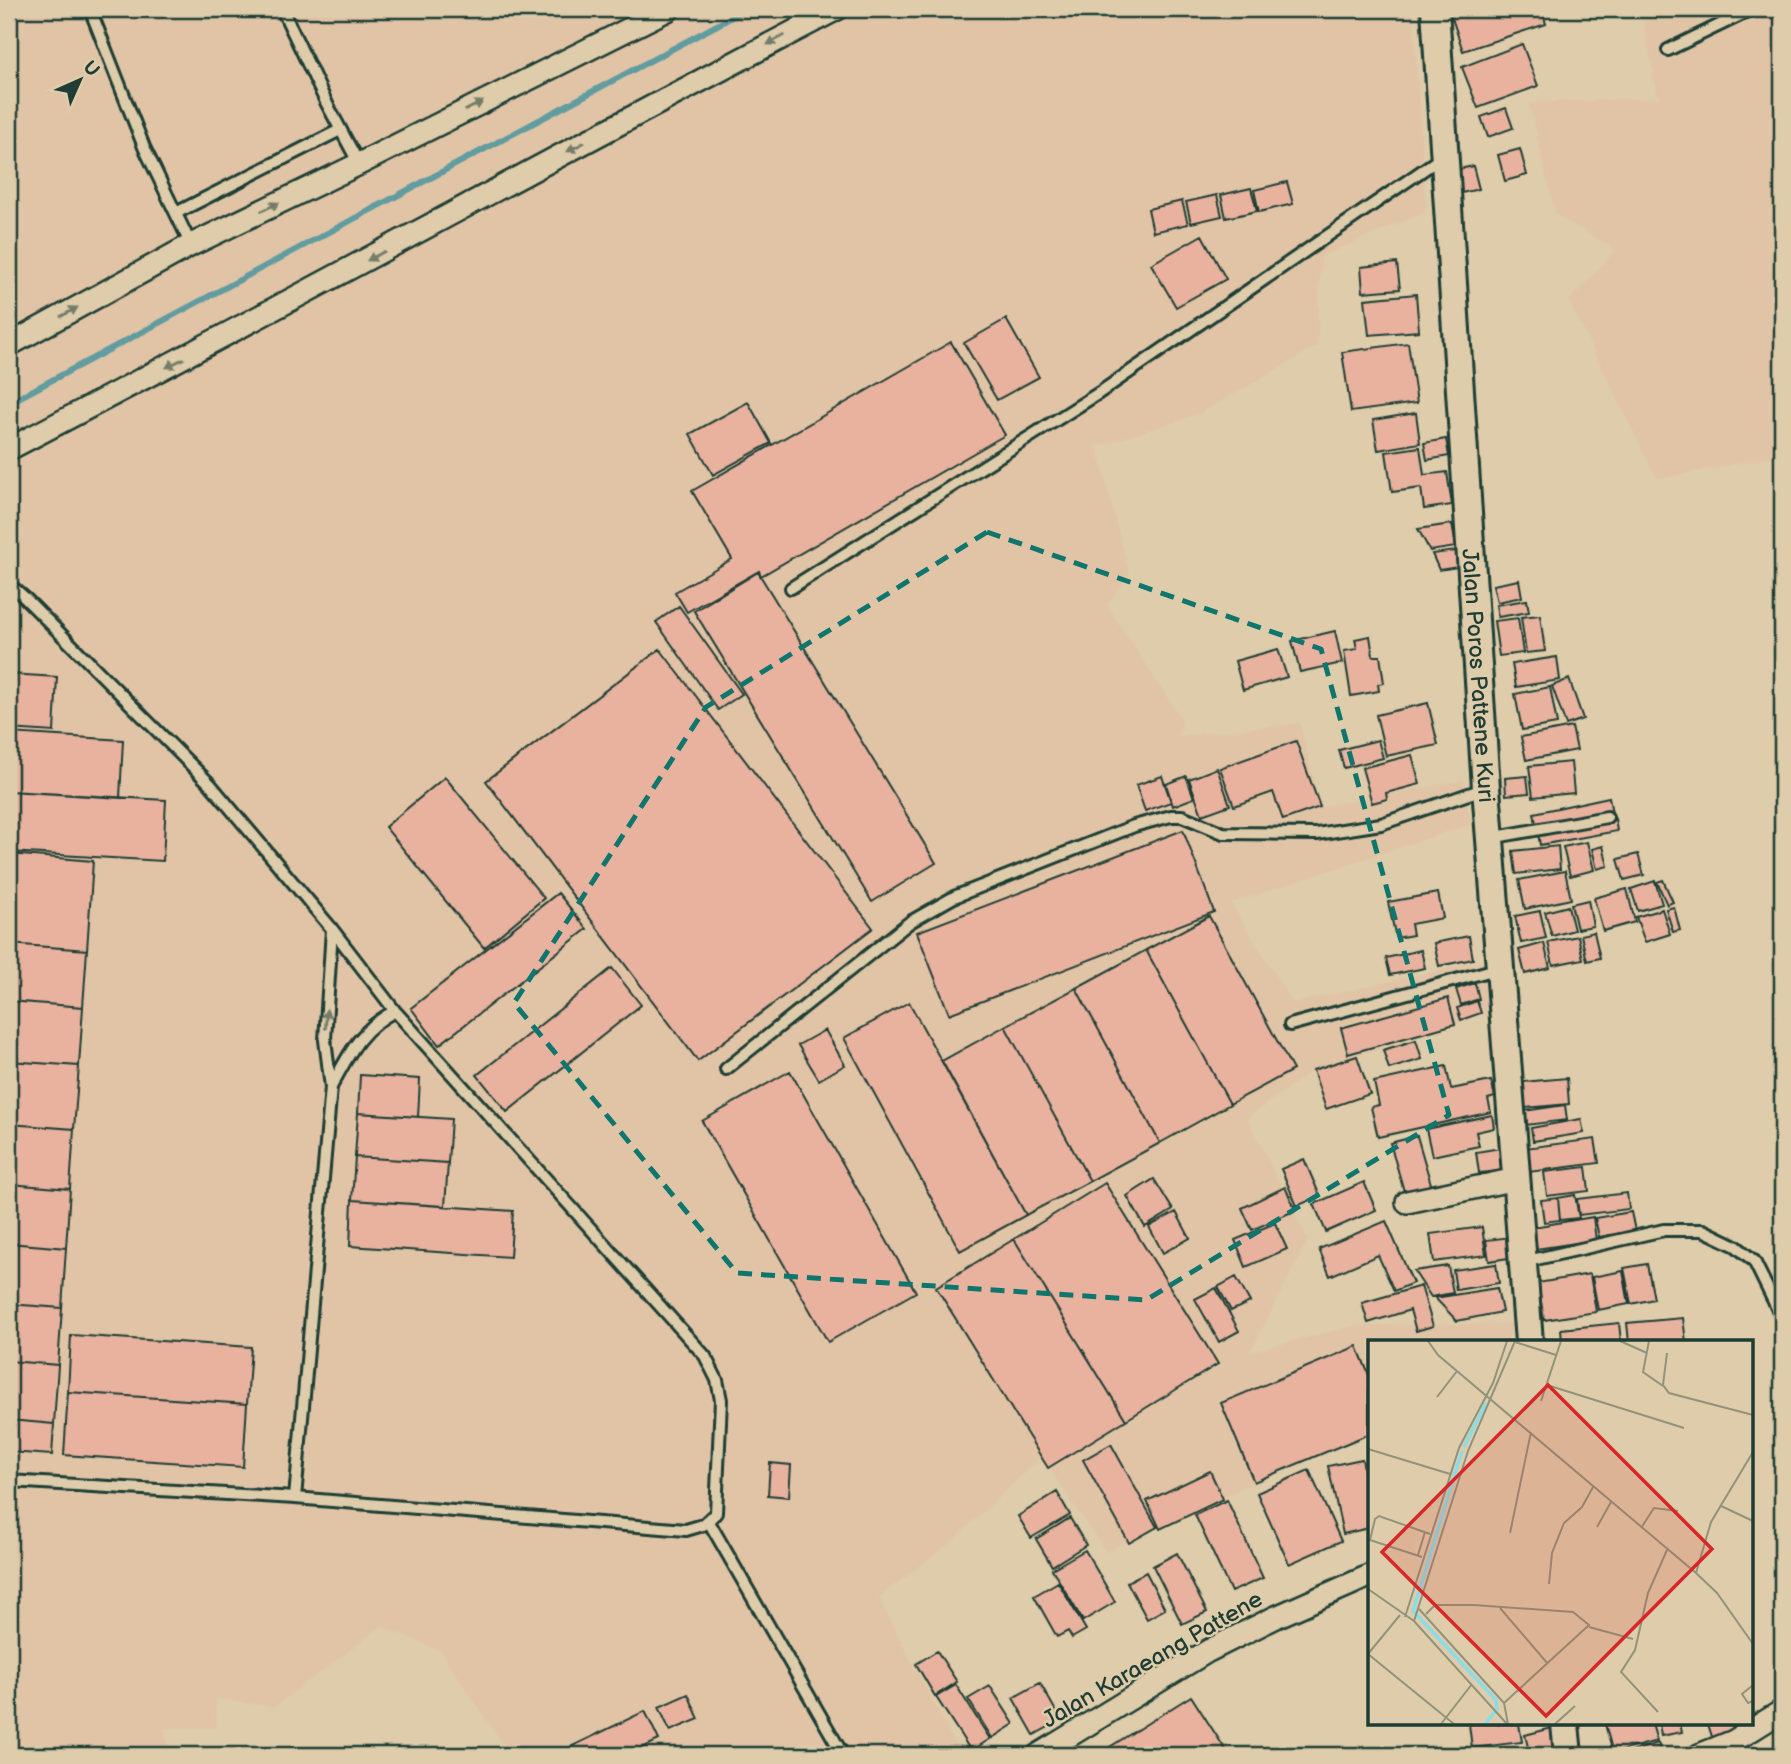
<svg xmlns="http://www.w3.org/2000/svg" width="1791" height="1764" viewBox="0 0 1791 1764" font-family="'Balsamiq Sans',sans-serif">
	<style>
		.built { fill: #e1c4a6 }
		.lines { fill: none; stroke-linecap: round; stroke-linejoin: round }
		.stream { stroke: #609ca0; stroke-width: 6 }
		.building { fill: #e9b29e; stroke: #1f3d34; stroke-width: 2 }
		.service-casing { stroke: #1f3d34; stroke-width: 16 }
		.minor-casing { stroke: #1f3d34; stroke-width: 26 }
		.tertiary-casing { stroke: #1f3d34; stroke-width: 32 }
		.service { stroke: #deccaa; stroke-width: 10 }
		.minor { stroke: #deccaa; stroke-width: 21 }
		.tertiary { stroke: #deccaa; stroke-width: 26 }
		.oneway { fill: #757d69 }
		.marked { fill: none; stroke: #0f766e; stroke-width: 5; stroke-dasharray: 14 9; stroke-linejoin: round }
		.labels { text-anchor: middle; stroke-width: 5; stroke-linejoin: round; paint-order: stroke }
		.street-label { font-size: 23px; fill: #1f3d34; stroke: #deccaa }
		.inset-river { fill: none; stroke: #8cdce8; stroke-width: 3.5 }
		.inset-road { fill: none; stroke: #92937b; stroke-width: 2 }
		.view { fill: #d62828; fill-opacity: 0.15; stroke: #d62828; stroke-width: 3.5 }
		.inset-edge { fill: none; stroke: #1f3d34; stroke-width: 3.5 }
	</style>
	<rect width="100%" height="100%" fill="#deccaa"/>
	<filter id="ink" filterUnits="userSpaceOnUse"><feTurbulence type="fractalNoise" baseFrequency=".0143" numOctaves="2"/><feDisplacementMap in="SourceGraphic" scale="14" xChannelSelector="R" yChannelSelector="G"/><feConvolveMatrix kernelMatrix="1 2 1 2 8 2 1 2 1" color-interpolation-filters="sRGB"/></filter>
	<g filter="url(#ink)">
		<path class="built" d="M9,9H1413L1426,212L1321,256L1317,346L1199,414L1097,446L1129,574L1107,605L1182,720L1179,736L1300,723L1320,807L1464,780L1470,824L1231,903L1293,1003L1499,957L1503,1008L1313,1070L1247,1118L1308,1240L1250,1352L1352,1326L1513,1323L1508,1342H1369V1435L1254,1482L1106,1552L1041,1457L951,1542L878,1598L961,1755H510L441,1651L382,1626L274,1707L216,1699V1728H164L169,1755H9Z
			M1642,9H1782V455L1657,479L1569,301L1616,250L1556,215L1529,103L1658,98Z"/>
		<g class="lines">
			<path class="stream" d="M9,403L747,9"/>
		</g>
		<path class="building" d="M1449,9H1542L1546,24L1463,51Z
			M1522,44L1538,86L1478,108L1462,67Z
			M1506,108L1513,128L1488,137L1481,117Z
			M1520,149L1527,175L1505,181L1498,155Z
			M1473,166L1479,189L1457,194L1451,171Z
			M1287,182L1293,204L1259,212L1254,190Z
			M1251,188L1257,211L1226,218L1221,195Z
			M1217,195L1222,216L1191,223L1186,202Z
			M1182,201L1188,224L1153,232L1148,209Z
			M1202,235L1226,279L1176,307L1151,264Z
			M1397,263L1400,289L1363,292L1361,267Z
			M1416,294L1419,331L1369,335L1365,299Z
			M1006,319L1039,377L997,400L964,343Z
			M951,342L1005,435L761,576L759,571L687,612L675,592L732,559L692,491Z
			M1408,343L1417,403L1351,412L1342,352Z
			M748,402L771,443L713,475L690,434Z
			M1416,413L1420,443L1378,450L1373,420Z
			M1446,439L1449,456L1427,460L1424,443Z
			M1420,447L1424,475L1447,472L1452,505L1424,509L1421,488L1392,492L1386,452Z
			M1452,524L1456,547L1430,551L1418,529Z
			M1456,551L1458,567L1439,570L1432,554Z
			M758,572L936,863L872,902L694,611Z
			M1519,580L1522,597L1497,602L1493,585Z
			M1527,600L1529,612L1498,617L1496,605Z
			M679,606L742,694L718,710L656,622Z
			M1540,615L1545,651L1526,653L1521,617Z
			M1518,618L1523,653L1499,656L1494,621Z
			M1335,631L1342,663L1300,672L1292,641Z
			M1370,636L1373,656H1380L1384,683L1378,684L1379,691L1351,696L1344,651L1357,649L1355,639Z
			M660,649L873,928L698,1061L486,781Z
			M1278,649L1287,677L1243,690L1235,661Z
			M1557,657L1560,680L1516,687L1512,664Z
			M9,674L57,677L54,732L9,729Z
			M1569,679L1583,719L1566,725L1552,686Z
			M1550,687L1557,724L1522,730L1515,694Z
			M1428,703L1438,745L1386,756L1376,715Z
			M1572,727L1577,750L1526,760L1521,737Z
			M9,733L123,740L120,798L9,791Z
			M1378,740L1383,758L1344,768L1339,750Z
			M1296,741L1320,807L1283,820L1273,792L1234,806L1220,768Z
			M1412,755L1420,784L1386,793L1387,799L1372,803L1362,768Z
			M1571,762L1574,793L1533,797L1529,766Z
			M1217,768L1230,805L1202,815L1189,779Z
			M1162,776L1171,802L1145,811L1136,785Z
			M1186,776L1194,798L1173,806L1166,784Z
			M1527,776L1529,793L1506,795L1505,778Z
			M445,777L544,898L484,948L385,827Z
			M9,791L166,800L163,861L9,852Z
			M1609,797L1612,813L1537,829L1534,813Z
			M1615,819L1617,831L1540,845L1538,833Z
			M1183,830L1214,912L949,1014L917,932Z
			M1587,842L1594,870L1570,876L1563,847Z
			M1558,846L1560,869L1516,874L1513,851Z
			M1603,846L1608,866L1597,869L1592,849Z
			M9,854L93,861L87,950L9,944Z
			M1638,854L1644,875L1624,880L1618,859Z
			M1565,871L1571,899L1525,909L1519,880Z
			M1663,880L1673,902L1667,905L1657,882Z
			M1655,881L1662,904L1638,911L1631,889Z
			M1627,889L1635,922L1603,931L1594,898Z
			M558,893L587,929L439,1045L411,1008Z
			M1438,893L1443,918L1411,924L1413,935L1396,938L1388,902Z
			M1588,900L1593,926L1577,929L1571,904Z
			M1568,906L1574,930L1552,936L1545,912Z
			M1674,907L1680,930L1673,932L1666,909Z
			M1662,909L1670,934L1645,942L1636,917Z
			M1540,911L1546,938L1521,943L1515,916Z
			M1209,916L1293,1070L1230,1104L1146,950Z
			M1594,932L1600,958L1587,961L1581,935Z
			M1469,936L1473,959L1439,966L1434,943Z
			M1578,936L1583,959L1553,965L1548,942Z
			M1544,943L1550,968L1525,974L1519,950Z
			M9,944L87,950L83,1007L9,1001Z
			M1146,950L1230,1104L1160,1143L1076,988Z
			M1421,950L1425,968L1390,975L1386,958Z
			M612,968L641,1005L507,1112L477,1075Z
			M1475,983L1479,999L1461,1005L1456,989Z
			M1076,988L1160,1143L1090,1181L1005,1026Z
			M1448,998L1455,1024L1348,1054L1341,1028Z
			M9,1001L83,1007L79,1066L9,1061Z
			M1477,1001L1481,1013L1461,1020L1457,1008Z
			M909,1002L1026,1215L960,1251L844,1038Z
			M1005,1026L1090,1181L1026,1215L942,1061Z
			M825,1030L845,1065L819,1080L798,1045Z
			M1416,1040L1422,1059L1389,1069L1383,1050Z
			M1357,1056L1370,1094L1326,1109L1313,1070Z
			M9,1061L79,1066L74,1129L9,1124Z
			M1446,1066L1451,1089L1491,1081L1495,1097L1488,1099L1491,1112L1378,1137L1371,1107L1379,1105L1374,1082Z
			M790,1071L916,1292L828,1342L702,1121Z
			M360,1075L420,1079L418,1117L358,1113Z
			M1567,1078L1569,1104L1525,1108L1523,1082Z
			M1565,1105L1567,1120L1526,1125L1524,1111Z
			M358,1113L451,1119L448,1163L355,1157Z
			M1492,1115L1494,1128L1476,1132L1479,1146L1432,1156L1426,1129Z
			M1581,1119L1584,1133L1533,1141L1531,1128Z
			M9,1124L74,1129L70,1189L9,1184Z
			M1417,1136L1433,1191L1406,1198L1390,1143Z
			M1595,1139L1599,1163L1529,1172L1525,1148Z
			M1507,1147L1510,1170L1479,1173L1476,1152Z
			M355,1157L448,1163L445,1206L352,1200Z
			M1304,1159L1320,1196L1297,1206L1281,1169Z
			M1586,1167L1589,1191L1547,1196L1544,1172Z
			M1154,1179L1173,1210L1145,1227L1127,1196Z
			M1364,1182L1376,1210L1326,1232L1314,1204Z
			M1105,1183L1218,1364L1126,1420L1014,1239Z
			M9,1184L70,1189L66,1248L9,1243Z
			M1285,1187L1296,1210L1252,1230L1242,1208Z
			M1627,1193L1629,1209L1579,1215L1577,1199Z
			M1575,1195L1579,1218L1560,1220L1558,1198Z
			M1558,1198L1560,1220L1544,1222L1541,1200Z
			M352,1200L513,1211L510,1257L350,1246Z
			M1176,1212L1190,1238L1163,1253L1149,1227Z
			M1631,1212L1635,1231L1599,1237L1595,1218Z
			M1593,1217L1596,1240L1536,1249L1533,1227Z
			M1386,1221L1413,1283L1394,1291L1378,1255L1330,1276L1319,1249Z
			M1275,1223L1287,1249L1246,1267L1235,1240Z
			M1482,1227L1486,1255L1434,1262L1430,1234Z
			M1511,1237L1515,1257L1489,1261L1486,1240Z
			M1014,1239L1126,1420L1048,1468L936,1287Z
			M9,1243L66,1248L62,1308L9,1304Z
			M1496,1264L1499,1283L1456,1290L1453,1270Z
			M1647,1264L1654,1299L1631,1304L1624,1268Z
			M1448,1266L1453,1293L1431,1297L1414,1271Z
			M1623,1271L1629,1304L1598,1310L1592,1277Z
			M1590,1274L1596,1312L1544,1320L1538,1283Z
			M1236,1277L1250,1302L1231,1311L1218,1287Z
			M1421,1286L1433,1326L1416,1331L1410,1310L1368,1323L1362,1303Z
			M1216,1288L1239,1331L1219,1342L1195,1299Z
			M1497,1288L1502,1312L1457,1321L1435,1298Z
			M9,1304L62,1308L58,1365L9,1361Z
			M1683,1318L1686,1342H1629L1627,1323Z
			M1619,1323L1621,1342H1562L1561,1329Z
			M71,1335L251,1347L247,1404L68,1392Z
			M1357,1346L1369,1375V1434L1254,1482L1221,1403Z
			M9,1361L58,1365L54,1424L9,1420Z
			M68,1392L247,1404L243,1467L64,1455Z
			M9,1420L54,1424L52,1455L9,1452Z
			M1111,1444L1157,1527L1129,1543L1083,1460Z
			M1362,1459L1369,1493V1528L1343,1534L1328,1466Z
			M770,1463L791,1465L789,1497L768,1495Z
			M1309,1470L1341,1541L1289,1564L1257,1493Z
			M1210,1471L1223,1499L1160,1529L1147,1501Z
			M1057,1492L1070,1515L1031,1538L1018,1516Z
			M1227,1500L1263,1578L1231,1592L1195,1515Z
			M1070,1518L1086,1545L1052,1566L1036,1539Z
			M1085,1550L1115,1602L1083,1621L1052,1569Z
			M1177,1553L1207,1612L1182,1624L1153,1566Z
			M1146,1572L1165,1609L1147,1619L1127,1582Z
			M1058,1582L1086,1630L1072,1638L1068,1631L1057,1637L1034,1596Z
			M937,1651L957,1682L935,1696L916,1664Z
			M1040,1683L1061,1720L1034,1735L1013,1698Z
			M956,1685L990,1739L971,1751L936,1697Z
			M990,1686L1014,1724L992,1738L968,1699Z
			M688,1694L699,1719L670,1731L659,1707Z
			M1191,1696L1229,1755H1097Z
			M645,1711L659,1740L628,1755H554Z
			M1469,1724H1519L1522,1742L1472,1748Z
			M1605,1724H1652L1657,1741L1613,1753Z
			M1659,1724H1680L1682,1732L1661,1736Z
			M1708,1724H1734L1736,1734L1714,1743Z
			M1552,1728L1560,1755H1530L1525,1735Z
			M1658,1743L1662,1755H1624V1754Z"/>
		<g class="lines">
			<g class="service-casing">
				<path id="service" d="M90,9L144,147L191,245
					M282,9L327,104L359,164
					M1668,50L1753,9
					M176,213L340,130
					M9,584L25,598L210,784L332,929L395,1011L705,1356L717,1380L721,1400L716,1513L703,1525L686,1530L295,1498L9,1481
					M791,588L1099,393L1442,157
					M1490,838L1607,817
					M1290,1025L1500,968
					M726,1069L910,922L954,897L1134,826L1171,816H1182L1223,833L1317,834L1381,824L1486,788
					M331,1087C349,1054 360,1029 395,1011
					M1523,1262L1664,1230H1703L1736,1246L1754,1261L1782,1318
					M295,1498L331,1087L325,1040L332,929
					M709,1522L843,1755"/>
			</g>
			<g class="minor-casing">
				<path id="minor" d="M9,345L191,245L359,164L669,9
					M9,449C286,305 560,153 837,9
					M1407,1202L1516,1179
					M1038,1755L1208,1651L1276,1617L1369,1576
					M1699,1755L1734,1741L1782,1711"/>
			</g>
			<g class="tertiary-casing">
				<g id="tertiary">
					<path id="s1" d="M1435,9L1486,788L1529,1342"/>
					<path d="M1565,1724L1568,1755"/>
				</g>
			</g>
			<use href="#service" class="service"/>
			<use href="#minor" class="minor"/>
			<use href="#tertiary" class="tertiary"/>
		</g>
		<defs><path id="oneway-solid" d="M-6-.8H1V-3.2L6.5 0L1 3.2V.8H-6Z" transform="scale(1.75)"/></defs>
		<g class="oneway">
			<use href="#oneway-solid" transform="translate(776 40) rotate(152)"/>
			<use href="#oneway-solid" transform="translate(474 106) rotate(-27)"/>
			<use href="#oneway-solid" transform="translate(576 147) rotate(152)"/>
			<use href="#oneway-solid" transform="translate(270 207) rotate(-26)"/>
			<use href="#oneway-solid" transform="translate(376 256) rotate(152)"/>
			<use href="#oneway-solid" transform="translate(69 312) rotate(-29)"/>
			<use href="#oneway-solid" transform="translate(175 363) rotate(153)"/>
			<use href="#oneway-solid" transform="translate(326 1019) rotate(-87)"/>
		</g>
	</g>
	<path class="marked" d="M987,532L1321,649L1449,1115L1146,1300L737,1273L514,1003L706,707Z"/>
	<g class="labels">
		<g class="street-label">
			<text dy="8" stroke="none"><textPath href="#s1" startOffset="668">Jalan Poros Pattene Kuri</textPath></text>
			<text transform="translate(1152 1659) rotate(-30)" y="8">Jalan Karaeang Pattene</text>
		</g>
	</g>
	<g transform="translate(1368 1340)">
		<rect width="385" height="385" fill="#deccaa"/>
		<path class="inset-river" d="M96,107L118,63M94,111L45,271L128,360L129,369L117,384"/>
		<path class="inset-road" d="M60,1L70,15L328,233L349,253L385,304M252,1L279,13M281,1L275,32L295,46M147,2L188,15M299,13L295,45L301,53L385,75M179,45L316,88M69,57L89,31M173,61L193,1M0,109L82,134M353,166L385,181M229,187L243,162M273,188L286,168L310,171M142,193L163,92M50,215L57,192M54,217L2,200L7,179L11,176L62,194M328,233L343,182L385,112M181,244L184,213L196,183L214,167L225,147M0,249L46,281L139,384M132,268L180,324M51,269L136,363L140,384M58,274L67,265H106L205,272L221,285L136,363M37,277L91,108L125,43L139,1M46,281L100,111L147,1M221,287L265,299M0,314L86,384M0,314L32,275M385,345L374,354L380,363L385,361M290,372L253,332L267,310L280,253L299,210M73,384L104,344M187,384L207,366"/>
		<path class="view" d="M180,45L344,209L178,376L14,212Z"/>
		<rect width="385" height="385" class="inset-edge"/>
	</g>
	<rect width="1791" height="1764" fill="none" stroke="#deccaa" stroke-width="35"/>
	<rect x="18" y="18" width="1756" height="1729" fill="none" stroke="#1f3d34" stroke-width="2.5" filter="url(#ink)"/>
	<g transform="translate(80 80) rotate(45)" stroke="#deccaa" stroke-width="5" paint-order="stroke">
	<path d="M0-5L12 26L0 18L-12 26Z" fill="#1f3d34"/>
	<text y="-10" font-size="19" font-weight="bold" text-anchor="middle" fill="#1f3d34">U</text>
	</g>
</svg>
